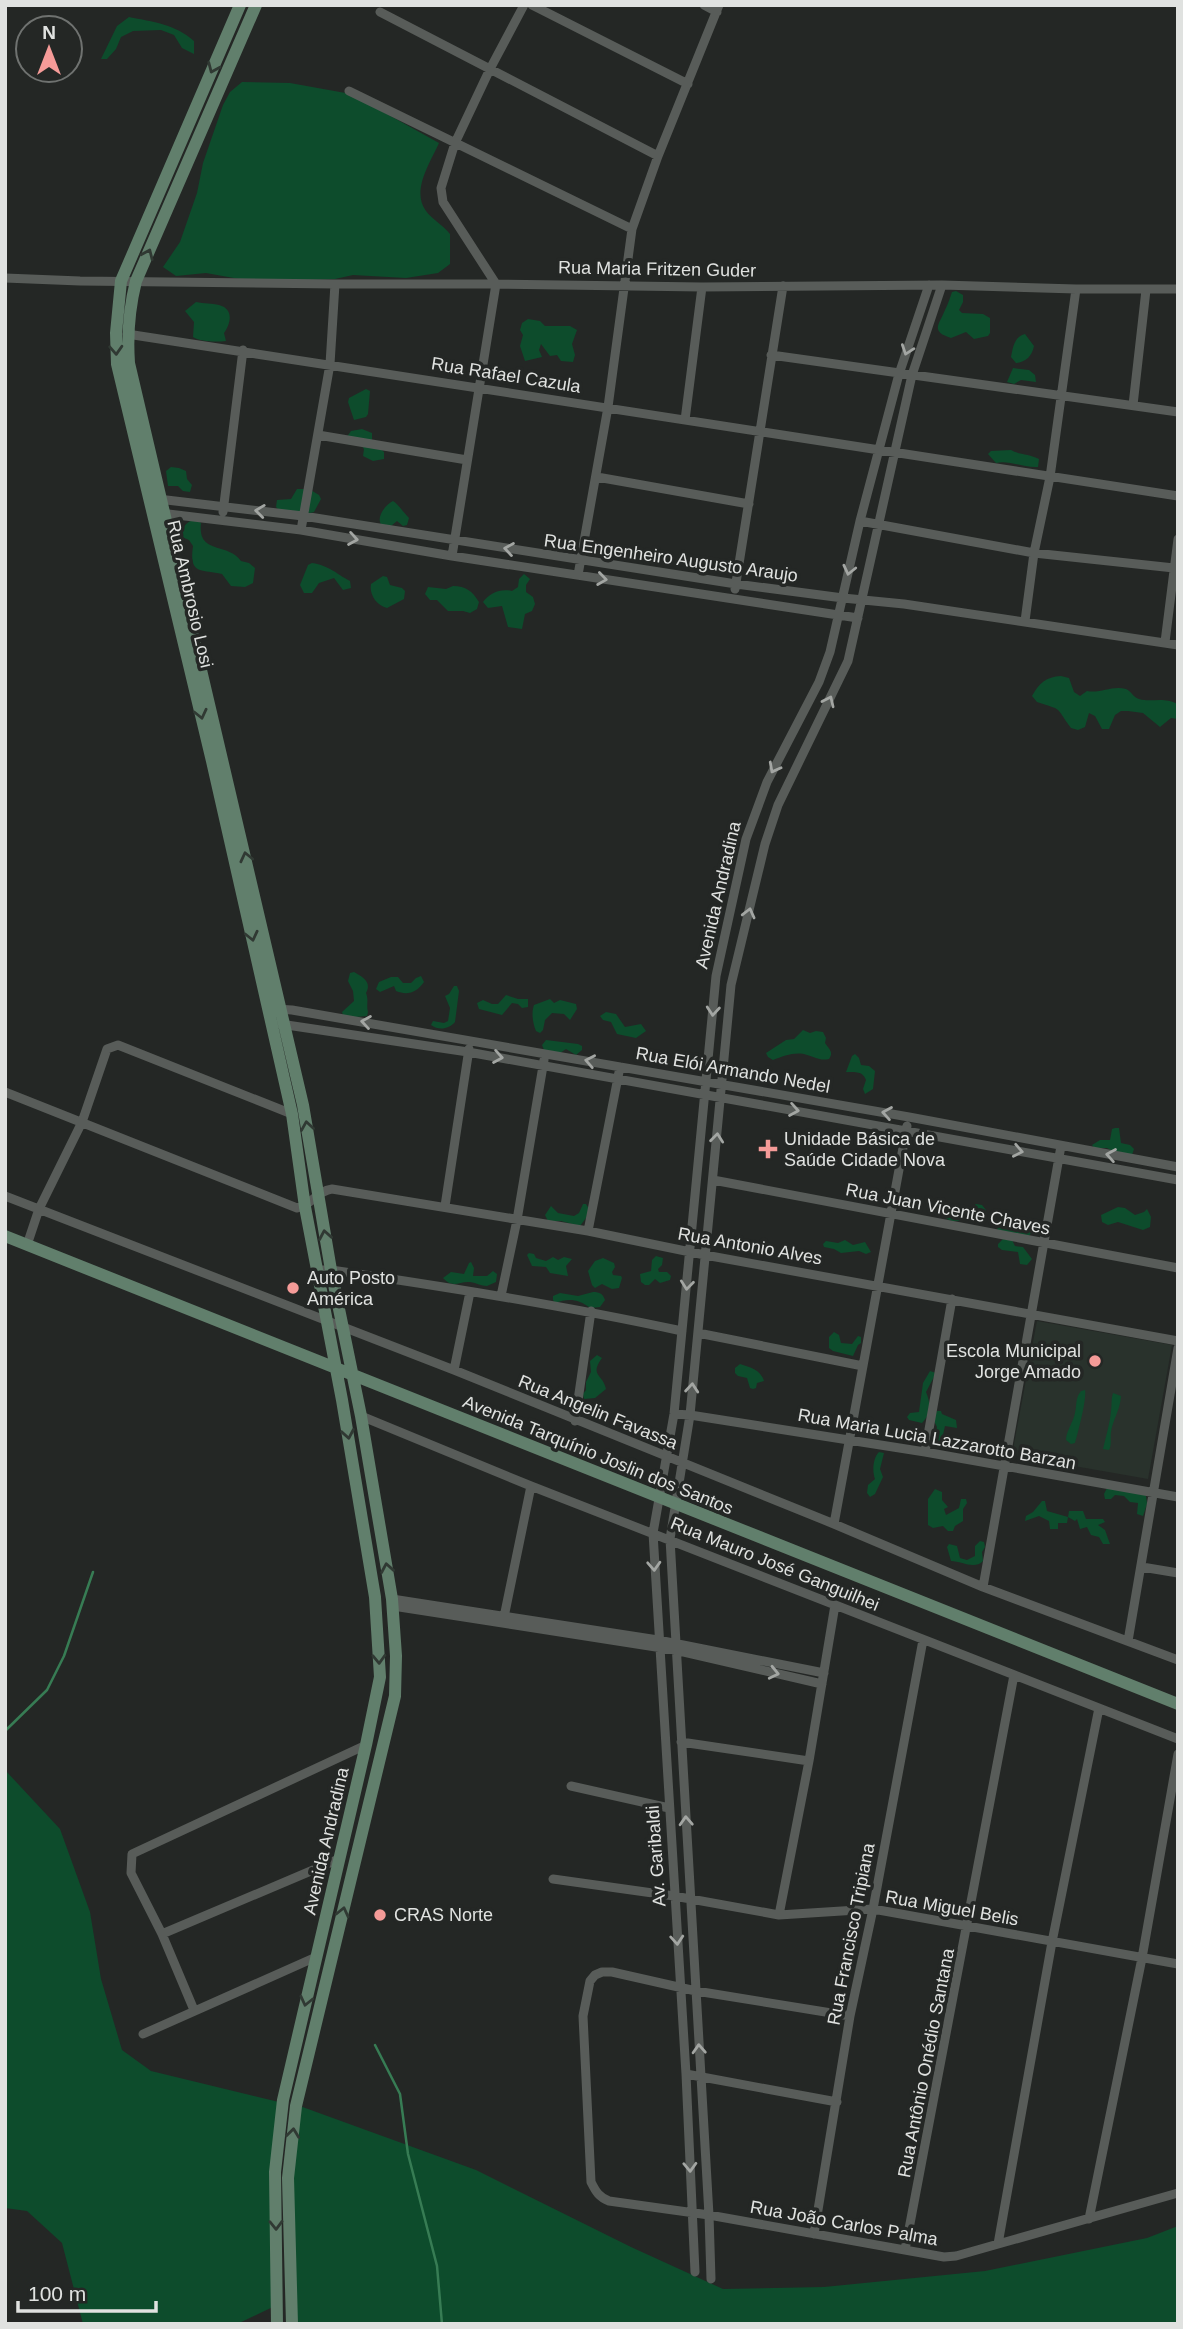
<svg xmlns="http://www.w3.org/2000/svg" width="1183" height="2329" viewBox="0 0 1183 2329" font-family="Helvetica,sans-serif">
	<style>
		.built { fill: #29322c }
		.green { fill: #0d4c2c }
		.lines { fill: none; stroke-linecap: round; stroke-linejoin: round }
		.stream { stroke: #377c54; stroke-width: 2.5 }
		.street { stroke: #585c59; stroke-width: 9 }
		.secondary { stroke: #617f6c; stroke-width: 12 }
		.oneway { stroke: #303933 }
		.oneway2 { stroke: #a3a6a3 }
		.poi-dot { fill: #f59b98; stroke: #242725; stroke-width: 2.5 }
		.labels { text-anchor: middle; stroke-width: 7; stroke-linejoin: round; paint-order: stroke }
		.street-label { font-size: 18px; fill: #e0e2e0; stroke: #242725 }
		.poi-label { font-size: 18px; fill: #e0e2e0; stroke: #242725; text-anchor: start }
	</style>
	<rect width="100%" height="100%" fill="#242725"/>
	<path class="built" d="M1037,1321L1172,1345L1148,1479L1012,1455Z"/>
	<path class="green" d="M129,17C153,22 175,24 194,41V54L182,48L174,35L161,30L133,31L121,37L116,49L107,59H101L117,26Z
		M242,82L290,83L351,94L439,143C430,163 411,191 426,211C432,219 443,225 450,234V264L438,273L406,278L353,275L335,279L256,282L206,273L176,276L163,267L180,242L197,193L203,163L223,105L230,92Z
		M956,291L963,295V302L959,310L962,313L983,314L990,318V333L988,336L974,339L966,332L951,338C930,331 939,325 945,310C948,304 950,298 952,292Z
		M196,302C204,304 212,303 219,305C235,309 230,325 224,333L226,341C216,342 201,342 193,337L194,322L185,311Z
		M528,319L540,321L545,326H570L577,330L572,344L575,355L573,362L561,361L557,355L550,356L541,344L539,350L542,357L525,361L520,346L523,335L520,330L522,323Z
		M1025,334L1034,346C1032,356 1026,362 1016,363L1011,357C1013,347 1014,337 1025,334Z
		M1013,368L1029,370L1035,375L1036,382L1021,380L1014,384L1007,382Z
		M366,389L370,391L368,414L366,417L354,420L348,402L349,398Z
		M362,429L372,433V441L384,452V459L373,461L363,456L364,449L361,445H350L343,442L351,431Z
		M1011,450C1020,455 1030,454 1039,459L1038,467C1023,468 1010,460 996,463L988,454L991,451Z
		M171,467L179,468L186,471L187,479L192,485L190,492L183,491L178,486H168L166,471Z
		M297,489H309L319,495L321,499L314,512L310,513L279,510L276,507L277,500L291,499Z
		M393,501C398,504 404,513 409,518L407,525L403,526L397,521L391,526L381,524C376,517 386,504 393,501Z
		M195,519L201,523C197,555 228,542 241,561L249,563L255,568L253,583L245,587L231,586L222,574C200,569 189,575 193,546L189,540L182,537C182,527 185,523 195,519Z
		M312,563C330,566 335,573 350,581L351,588L343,590L334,578L319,583L312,593H304L300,585L308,565Z
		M524,574L530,579L526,585V592L533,597L535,604L532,611L525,614L522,629L508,627L502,606L488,608L483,602C489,593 501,588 512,591L518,587L519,579Z
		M383,576L387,577L390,585L402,588L405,591L404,599L387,608C376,605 369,594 371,584Z
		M453,586C466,586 472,591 479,602L477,609L470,613L463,611H448L437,600H430L425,594L428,587L446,589Z
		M1061,676L1069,678L1074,692L1080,696L1087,691C1100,694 1112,685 1126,689C1131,691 1134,698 1139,699C1153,703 1161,696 1178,704V719L1171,718L1160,727L1143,713L1128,711H1121L1115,715L1109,729H1102L1095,716L1089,713L1085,727L1078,730L1071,728C1054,705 1064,711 1037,702L1032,696C1039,683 1046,677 1061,676Z
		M354,972C363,977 372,982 366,993C369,1000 366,1005 368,1012L367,1016L344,1018L342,1012L354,1001L353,991L348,981L350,973Z
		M421,976L424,982C417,992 408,996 396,991L394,986L380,992L376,989L379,982L391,977H398L403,983H411L416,978Z
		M454,986H457L459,991L455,1022C449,1029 439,1031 431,1025L433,1021L444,1023L448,1021L450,1008L445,996L449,994Z
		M506,995L518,999H528V1007L522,1008L518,1004L512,1003L502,1015L479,1009L477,1003L483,1000L492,1004H498Z
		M550,999L554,1003L560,1000L576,1004L577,1009L570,1020L564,1014L552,1013L545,1020L543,1030L540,1033L536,1031C533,1024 531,1013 534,1005Z
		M606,1012L616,1014L625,1027L641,1024L646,1031L636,1038L617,1034L611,1022L603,1020L600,1016Z
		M803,1030L810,1033L816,1031L823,1032L826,1038L825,1043C829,1049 834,1052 829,1059C819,1061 816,1057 807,1055C796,1051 784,1056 773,1060L768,1057L766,1053L786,1040L794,1039Z
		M546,1040L578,1044L582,1046V1050L576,1055L566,1049L560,1053L544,1050L542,1045Z
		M855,1054L859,1058L861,1065L869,1066L875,1071L873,1089L865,1094L863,1089L866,1080C862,1070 856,1073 846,1072L852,1056Z
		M1115,1128H1119L1121,1143L1130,1145L1134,1149L1132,1155C1124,1153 1113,1152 1107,1148H1094L1092,1145L1100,1140H1110L1112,1129Z
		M583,1204H586L589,1209L586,1218L580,1226L561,1221H548L545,1215L551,1206L558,1213L574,1216L579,1213Z
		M976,1204L982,1205L986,1210V1217L980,1222C975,1222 969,1219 964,1220C956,1221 952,1223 944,1217L946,1212L949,1211L961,1216Z
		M1118,1207L1125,1208L1135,1215L1144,1212L1147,1209L1151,1217L1150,1227L1143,1230L1118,1222L1108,1225L1102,1222L1101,1215Z
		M1003,1222L1011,1224L1021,1222L1030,1226L1032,1232L1027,1238L998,1232L997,1227Z
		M1003,1239L1012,1240L1015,1246L1023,1247L1032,1259L1027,1265L1020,1264L1018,1252L1002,1250L998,1247V1244Z
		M845,1240L853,1245L865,1242L871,1252L866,1254L859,1251L841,1253L834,1249L824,1247L823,1244L826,1241L838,1243Z
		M529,1253L534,1254L536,1258L546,1261L553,1257L558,1260L564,1257L572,1259L566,1266L568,1276L550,1273L546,1267L532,1266L527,1255Z
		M656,1256L663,1258L662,1265L658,1269L659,1272H667L671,1276L670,1280L660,1283L655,1279L649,1285H645L641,1282L640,1274L651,1271L652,1260Z
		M603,1258L614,1263L615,1267L612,1272L613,1275L621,1276L622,1278L619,1288L612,1289L602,1284L595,1288L592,1285L588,1271L595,1261Z
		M471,1262L474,1268L473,1276H487L493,1271L497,1274L496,1282L487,1286C481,1286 477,1283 470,1282C459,1281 453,1289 443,1278L451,1272L464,1274L469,1263Z
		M593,1292C600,1292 603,1294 605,1300L600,1307L590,1308C579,1299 568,1298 555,1303L553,1300V1296L560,1293L578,1296Z
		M834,1332L839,1335L841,1343L852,1344L858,1336L861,1337V1343L858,1345L853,1356L833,1351L829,1348V1337Z
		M597,1355L602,1358C589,1376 603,1374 606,1389L595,1398L584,1399L583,1394L586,1390V1382L591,1372L590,1361Z
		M740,1364C750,1367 761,1370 764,1381L757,1383L756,1388L753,1389L750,1388L747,1378L738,1376L735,1373V1368Z
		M930,1371L936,1373L926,1392C931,1404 931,1414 922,1423L909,1420L907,1417L910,1413L919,1412L923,1383Z
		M1085,1390C1087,1398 1078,1433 1075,1443L1071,1444L1066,1440C1066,1431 1073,1423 1075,1413C1077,1405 1075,1398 1081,1391Z
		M1113,1393L1121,1396C1120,1411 1113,1419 1111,1432C1110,1439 1112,1444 1109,1450L1103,1449C1106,1436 1110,1423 1111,1411C1112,1404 1111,1399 1113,1393Z
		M937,1411H941L942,1414L956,1420L957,1428L945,1426L942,1439L949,1446L939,1447L934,1441L937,1427L933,1419Z
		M879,1452L884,1453L880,1469L883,1477L875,1494L870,1497L867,1493L868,1485L875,1479C872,1471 873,1458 879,1452Z
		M1107,1488L1141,1492L1146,1496L1147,1504L1143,1516L1137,1514L1138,1503L1130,1502L1124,1496L1115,1495L1111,1499H1105L1104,1494Z
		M935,1489L942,1492V1500L948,1507L944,1509L946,1515L959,1508L961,1499H966L967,1503L963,1509V1521L955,1526L953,1531H948L943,1526L933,1528L928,1525V1499Z
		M1042,1501H1045L1047,1511L1068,1517L1069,1511H1083L1086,1519H1103L1105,1522L1098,1525L1105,1530L1110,1544H1103L1099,1537L1091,1535L1087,1527L1080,1529L1077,1519L1075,1521L1068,1517L1067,1523H1058V1529H1050L1049,1521L1039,1516L1025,1521L1026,1516L1033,1512Z
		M980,1541L984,1542L985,1547L982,1552L983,1561C974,1570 962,1561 951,1561L947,1547L949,1544L957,1546L960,1558L967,1560L975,1556V1546Z
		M5,1770L60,1829L90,1912L101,1979L122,2050L151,2071L283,2103L277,2305L237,2324H83L62,2243L27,2211L5,2208Z
		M297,2105L476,2170L631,2247L723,2289L824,2287L985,2271L1147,2238L1178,2226V2324H292L288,2178Z"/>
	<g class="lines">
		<path class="stream" d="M5,1731L47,1690L64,1656L93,1572
			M375,2045L400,2094L408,2154L437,2266L442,2324"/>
		<path class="street" d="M532,5L688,84
			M704,5L717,12
			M380,12L658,156
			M349,91L632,229
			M5,278L80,281L335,284H496L702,287L942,285L1076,289H1178
			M127,334L1178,496
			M771,355L1178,412
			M1133,405L1146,290
			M685,420L702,287
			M318,435L467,460
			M597,477L749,504
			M158,499L303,516L736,584L843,598L904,604L1178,645
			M223,512L243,350
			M160,513L301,530L452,556L858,618
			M860,521L1034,553L1174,568
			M301,530L330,364L335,284
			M452,556L496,284L443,202L441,188L455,143L490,69L524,5
			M578,575L608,407L632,229L658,156L719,5
			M735,589L783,286
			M1025,621L1034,553L1050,477L1076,289
			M1165,642L1178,539
			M276,1009L292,1010L909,1117L1178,1167
			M280,1024L468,1052L1178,1180
			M5,1092L297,1208C311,1206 316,1191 332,1189L588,1231L705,1255L1178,1341
			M713,1180L1178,1268
			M5,1196L454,1370L834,1524L983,1587L1178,1660
			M445,1206L469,1049
			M588,1231L620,1067
			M27,1245L39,1209L82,1122L107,1049L118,1045L292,1114
			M317,1270H331C449,1287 566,1306 682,1331
			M501,1296L517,1220L544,1060
			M698,1333L863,1366
			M454,1370L470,1292
			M674,1414L690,1415L925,1452L1178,1497
			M361,1416L531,1486L1178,1739
			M575,1421L591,1311
			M925,1452L952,1299
			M834,1524L907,1126
			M1142,1567L1178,1573
			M983,1587L1061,1146
			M392,1599L658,1640L824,1673
			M393,1606L675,1650L822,1684
			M503,1622L531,1486
			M1128,1641L1178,1348
			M681,1742L809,1761
			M571,1786L669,1808
			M553,1879L674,1896L779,1915L873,1909L1178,1964
			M779,1915L809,1761L835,1605
			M162,1934L339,1859
			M194,2010L162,1934L131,1873L132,1854L366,1745
			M850,2016L696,1991L612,1972H602L595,1975L590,1981L583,2016L591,2182C596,2192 599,2197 609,2201L709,2215L944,2257L956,2256L1178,2193
			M143,2034L316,1957
			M686,2074L837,2102
			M1089,2219L1142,1958L1178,1754
			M814,2234L850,2016L873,1909L923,1640
			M998,2244L1052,1942L1099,1708
			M905,2250L1014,1675
			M695,2272L686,2074L653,1533L674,1414L716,976L746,839L767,782L819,682L830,652L860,521L899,374L929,285
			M711,2279L709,2215L670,1539L690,1415L731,985L765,844L778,805L848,661L912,375L942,285"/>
		<path class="secondary" d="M240,5L121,281L116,333L117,364L212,761L292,1114L305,1207L342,1400L375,1597L380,1677L366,1745L283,2100L275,2172L277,2324
			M256,5L136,281C129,309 127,334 129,363L303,1105L331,1270L361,1416L392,1599L396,1656L395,1696L296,2106L288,2178L292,2324
			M5,1236L1178,1704"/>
	</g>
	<defs><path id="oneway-chevron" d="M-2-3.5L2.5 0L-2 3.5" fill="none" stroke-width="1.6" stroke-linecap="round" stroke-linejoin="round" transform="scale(1.75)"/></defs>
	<g class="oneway">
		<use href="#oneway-chevron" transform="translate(213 68) rotate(113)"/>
		<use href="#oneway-chevron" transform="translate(148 254) rotate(-66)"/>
		<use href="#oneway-chevron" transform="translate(116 350) rotate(87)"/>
		<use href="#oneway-chevron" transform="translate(201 714) rotate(77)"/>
		<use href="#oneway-chevron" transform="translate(246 857) rotate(-103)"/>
		<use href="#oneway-chevron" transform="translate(252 936) rotate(77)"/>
		<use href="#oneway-chevron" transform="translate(307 1126) rotate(-99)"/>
		<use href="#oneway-chevron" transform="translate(325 1235) rotate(-100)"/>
		<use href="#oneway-chevron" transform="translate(348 1434) rotate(80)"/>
		<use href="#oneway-chevron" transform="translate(387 1568) rotate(-100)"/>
		<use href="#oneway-chevron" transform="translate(379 1659) rotate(88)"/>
		<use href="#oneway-chevron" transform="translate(343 1912) rotate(-77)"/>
		<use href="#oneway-chevron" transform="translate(306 2001) rotate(103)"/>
		<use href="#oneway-chevron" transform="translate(293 2133) rotate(-83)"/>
		<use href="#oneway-chevron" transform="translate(276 2225) rotate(89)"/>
	</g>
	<g class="oneway2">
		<use href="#oneway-chevron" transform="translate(907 350) rotate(109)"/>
		<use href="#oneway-chevron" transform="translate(260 511) rotate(-173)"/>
		<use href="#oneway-chevron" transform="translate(353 539) rotate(10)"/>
		<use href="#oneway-chevron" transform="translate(509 549) rotate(-171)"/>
		<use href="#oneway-chevron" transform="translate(849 570) rotate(103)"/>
		<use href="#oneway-chevron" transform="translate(602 579) rotate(8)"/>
		<use href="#oneway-chevron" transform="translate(829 701) rotate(-65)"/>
		<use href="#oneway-chevron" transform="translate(774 768) rotate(118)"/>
		<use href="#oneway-chevron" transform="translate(749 913) rotate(-76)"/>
		<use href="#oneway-chevron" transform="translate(713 1011) rotate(95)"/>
		<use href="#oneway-chevron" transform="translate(366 1022) rotate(-171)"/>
		<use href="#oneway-chevron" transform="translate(498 1057) rotate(10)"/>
		<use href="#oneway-chevron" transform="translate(590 1061) rotate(-169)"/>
		<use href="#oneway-chevron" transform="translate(794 1110) rotate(10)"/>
		<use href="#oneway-chevron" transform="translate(887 1113) rotate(-170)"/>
		<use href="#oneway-chevron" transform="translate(717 1138) rotate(-84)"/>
		<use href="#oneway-chevron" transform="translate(1018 1151) rotate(11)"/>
		<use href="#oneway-chevron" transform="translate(1111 1155) rotate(-170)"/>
		<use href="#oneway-chevron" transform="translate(687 1285) rotate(96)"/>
		<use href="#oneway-chevron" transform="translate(692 1388) rotate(-85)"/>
		<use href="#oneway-chevron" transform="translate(654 1566) rotate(87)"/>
		<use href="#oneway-chevron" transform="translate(774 1673) rotate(13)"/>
		<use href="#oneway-chevron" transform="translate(686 1821) rotate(-93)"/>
		<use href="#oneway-chevron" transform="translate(677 1940) rotate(86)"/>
		<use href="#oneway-chevron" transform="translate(699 2049) rotate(-93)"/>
		<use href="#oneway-chevron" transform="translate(690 2167) rotate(88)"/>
	</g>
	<g class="poi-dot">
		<path d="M764.5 1138.5h7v7h7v7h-7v7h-7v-7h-7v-7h7z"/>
		<circle cx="293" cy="1288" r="7"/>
		<circle cx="1095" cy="1361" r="7"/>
		<circle cx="380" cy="1915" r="7"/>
	</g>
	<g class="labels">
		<g class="street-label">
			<text transform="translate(657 269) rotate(1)" y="6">Rua Maria Fritzen Guder</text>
			<text transform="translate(506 375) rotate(9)" y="6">Rua Rafael Cazula</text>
			<text transform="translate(671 558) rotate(8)" y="6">Rua Engenheiro Augusto Araujo</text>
			<text transform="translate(190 594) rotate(77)" y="6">Rua Ambrosio Losi</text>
			<text transform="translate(718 895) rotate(-77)" y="6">Avenida Andradina</text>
			<text transform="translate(733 1070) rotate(10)" y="6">Rua Elói Armando Nedel</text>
			<text transform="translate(948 1209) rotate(11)" y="6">Rua Juan Vicente Chaves</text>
			<text transform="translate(750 1246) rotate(10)" y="6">Rua Antonio Alves</text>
			<text transform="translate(598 1412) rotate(22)" y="6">Rua Angelin Favassa</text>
			<text transform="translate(937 1439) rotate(10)" y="6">Rua Maria Lucia Lazzarotto Barzan</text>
			<text transform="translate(598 1455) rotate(22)" y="6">Avenida Tarquínio Joslin dos Santos</text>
			<text transform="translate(775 1564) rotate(22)" y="6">Rua Mauro José Ganguilhei</text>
			<text transform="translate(326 1841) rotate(-77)" y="6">Avenida Andradina</text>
			<text transform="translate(656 1856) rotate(-94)" y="6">Av. Garibaldi</text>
			<text transform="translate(952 1908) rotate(10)" y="6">Rua Miguel Belis</text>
			<text transform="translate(851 1934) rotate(-79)" y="6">Rua Francisco Tripiana</text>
			<text transform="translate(926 2063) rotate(-79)" y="6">Rua Antônio Onédio Santana</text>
			<text transform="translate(844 2223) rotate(10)" y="6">Rua João Carlos Palma</text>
		</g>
		<g class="poi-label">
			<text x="784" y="1145">Unidade Básica de<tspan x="784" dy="21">Saúde Cidade Nova</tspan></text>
			<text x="307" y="1284">Auto Posto<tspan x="307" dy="21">América</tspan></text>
			<text x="1081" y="1357" text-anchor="end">Escola Municipal<tspan x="1081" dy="21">Jorge Amado</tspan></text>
			<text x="394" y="1921">CRAS Norte</text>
		</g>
	</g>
	<rect width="1183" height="2329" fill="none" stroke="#e0e2e0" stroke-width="14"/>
	<g transform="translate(49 49)"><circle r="33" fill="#242725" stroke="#6f7270" stroke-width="2"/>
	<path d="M0-5L12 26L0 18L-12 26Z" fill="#f59b98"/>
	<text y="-10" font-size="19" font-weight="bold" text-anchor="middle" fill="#e0e2e0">N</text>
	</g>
	<path d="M18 2301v10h138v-10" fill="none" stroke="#e0e2e0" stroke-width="3.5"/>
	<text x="28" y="2301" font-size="21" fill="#e0e2e0" stroke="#242725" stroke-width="5" paint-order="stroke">100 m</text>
</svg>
